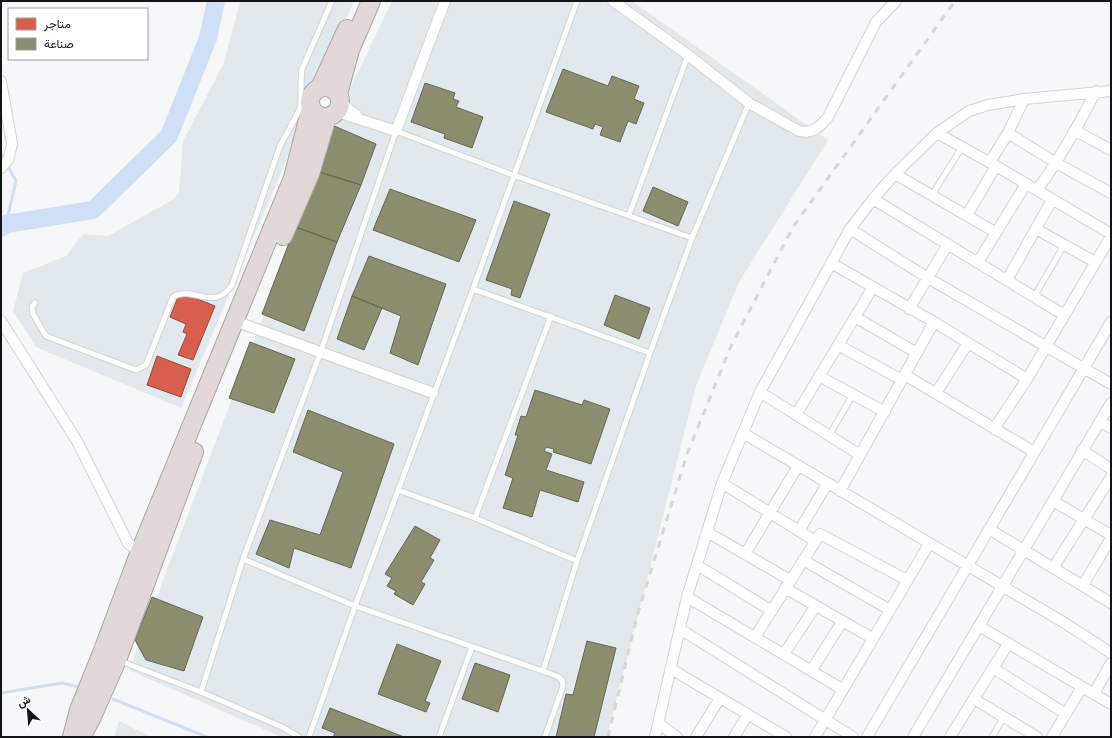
<svg xmlns="http://www.w3.org/2000/svg" width="1112" height="738" viewBox="0 0 1112 738" font-family="Georgia,Vazirmatn,serif">
	<style>
		.built { fill: #e2e9ee }
		.shops { fill: #d6604d; stroke: #9b493c }
		.industry { fill: #8c8c6e; stroke: #676853 }
		.lines { fill: none; stroke-linecap: round; stroke-linejoin: round }
		.stream { stroke: #cedff6; stroke-width: 3 }
		.river { stroke: #cedff6; stroke-width: 18 }
		.lane-casing { stroke: #d2d4d5; stroke-width: 7 }
		.street-casing { stroke: #d2d4d5; stroke-width: 12 }
		.highway-casing { stroke: #afa4a5; stroke-width: 20 }
		.lane { stroke: #fefefe; stroke-width: 5 }
		.street { stroke: #fefefe; stroke-width: 10 }
		.highway { stroke: #e1d7d6; stroke-width: 18 }
		.rail { stroke: #d6d7d7; stroke-width: 3; stroke-dasharray: 7 7; stroke-linecap: butt }
	</style>
	<rect width="100%" height="100%" fill="#f5f7f9"/>
	<path class="built" d="M240,1H354L181,408L36,347L13,311L23,273L66,256L83,234L108,236L174,199L179,193L183,141L224,63Z
		M392,1H632L828,140L739,282L696,386L607,737H281L129,670L348,93Z
		M119,721L151,737H114Z"/>
	<path class="shops" d="M180,292L215,306L193,360L178,355L187,334L183,332L186,324L170,317Z
		M157,356L191,369L181,397L147,385Z"/>
	<path class="industry" d="M563,69L608,86L612,76L639,86L634,99L644,103L636,124L628,121L620,142L600,135L603,127L595,124L593,129L546,112Z
		M425,83L455,93L453,99L459,101L456,107L483,117L472,148L444,138L445,134L411,122Z
		M332,125L376,144L361,185L316,171Z
		M316,171L361,185L337,242L295,227Z
		M653,187L688,202L678,226L643,211Z
		M390,189L476,220L459,262L373,230Z
		M514,201L550,214L520,298L511,295L512,289L486,280Z
		M295,227L337,242L304,331L262,314Z
		M369,256L446,284L418,365L390,353L401,316L352,296Z
		M615,295L650,308L639,339L604,325Z
		M352,296L382,308L364,350L337,339Z
		M250,342L295,359L274,413L229,398Z
		M535,390L582,405L584,400L610,409L591,464L553,452L554,449L546,447L544,451L552,454L546,470L584,482L578,502L540,490L532,517L503,508L513,478L505,475L518,435H515L521,416L526,417Z
		M308,410L394,444L351,568L294,548L289,568L256,554L270,520L320,535L343,472L293,452Z
		M415,526L440,540L430,558L434,560L421,582L425,584L413,605L394,594L396,591L387,586L392,578L385,574Z
		M152,597L203,617L184,671L146,660L135,640Z
		M587,641L616,648L594,737H556L566,694L573,695Z
		M397,644L441,661L425,701L430,703L426,712L378,694Z
		M475,663L510,675L498,712L462,699Z
		M330,708L404,737H333L335,733L322,728Z"/>
	<g class="lines">
		<path class="stream" d="M1,153L16,181L6,224
			M1,693L62,683L83,688
			M113,699L207,737"/>
		<path class="river" d="M1,228L6,224L93,210L169,136L208,38L216,1"/>
		<g class="lane-casing">
			<path id="lane" d="M302,95L311,96
				M932,195L962,147
				M629,215L688,55
				M473,289L650,353
				M1034,297L1064,245
				M35,303L32,307L33,314L46,336L136,370L146,365L173,297C192,284 214,313 232,285L280,146L299,111L301,103V81L302,69L332,1
				M829,436L853,394
				M398,490L475,518L577,561
				M475,518L551,316
				M243,559L355,606L557,676L562,680L563,686L545,737
				M120,661L201,692L282,727L299,737
				M543,671L577,561L650,353L692,238L749,103
				M201,692L243,559L321,351L396,131L513,175L692,238
				M309,737L355,606L473,289L577,1
				M439,737L472,647
				M992,737L1004,717"/>
		</g>
		<g class="street-casing">
			<path id="street" d="M613,1L688,55L749,103L799,131C812,134 820,127 828,117L876,22L896,1
				M1,81L12,144L8,160L1,168
				M341,103L356,115
				M337,112L396,131L445,1
				M1076,131L1111,150
				M937,133L996,166L1111,234
				M1008,133L1056,163L1111,193
				M990,162L1008,133L1024,99
				M895,174L995,232
				M1037,190C1060,159 1078,126 1096,91
				M873,199L1064,315
				M967,215L996,166
				M850,229L928,278L1111,384
				M1036,229L1095,262
				M978,262L1026,184
				M831,263L934,322L1027,379
				M1007,280L1052,200
				M909,309L948,244
				M855,317L917,353
				M1,321L77,441L128,543L142,555
				M243,324L433,393
				M838,345L902,380
				M905,375L1034,452
				M819,376L885,412
				M760,392L860,455
				M936,393L968,343
				M796,415L873,287
				M1100,421L1111,428
				M994,429L1027,379L1111,236
				M743,433L1063,622L1111,653
				M1082,450L1111,469
				M722,483L815,541
				M840,491L934,322
				M1053,501L1111,535
				M989,529L1111,603
				M799,531L827,484
				M707,532L790,580
				M745,554L798,466
				M803,560L890,610
				M697,565L772,611
				M1053,568L1111,477
				M1083,585L1111,538
				M785,588L872,638
				M687,597L842,689
				M979,626L1111,704
				M680,629L853,737
				M755,637L820,534L907,580
				M784,654L815,607
				M993,668L1066,714
				M671,669L786,737
				M811,671L842,622
				M1094,694L1111,663
				M974,699L1037,737
				M658,723L677,737
				M655,737L687,597L722,483L760,392L850,229L873,199L895,174L937,133L969,111L988,105L1024,99L1111,91
				M696,737L720,698
				M734,737L748,714
				M815,737L929,544
				M867,737L1111,322
				M913,737L1111,403
				M950,737L1008,644
				M1052,737L1082,687"/>
		</g>
		<g class="highway-casing">
			<path id="highway" d="M310 102a15 15 0 1 1 30 0a15 15 0 1 1-30 0Z
				M320,88L347,29
				M338,94L350,50L371,1
				M283,236L310,174L327,117
				M72,737L79,710L102,653L139,554L293,178L311,108
				M81,737L91,719L117,660L194,452"/>
		</g>
		<use href="#lane" class="lane"/>
		<use href="#street" class="street"/>
		<use href="#highway" class="highway"/>
		<path class="rail" d="M608,737L637,616L687,454L731,346L793,227L955,1"/>
	</g>
	<rect width="1112" height="738" fill="none" stroke="#121415" stroke-width="4"/>
	<rect x="8" y="8" width="140" height="52" fill="#ffffff" stroke="#a0a1a1"/>
	<rect x="16" y="18" width="20" height="12" fill="#d6604d" stroke="#a0a1a1"/>
	<text x="44" y="28" font-size="12" fill="#121415">متاجر</text>
	<rect x="16" y="38" width="20" height="12" fill="#8c8c6e" stroke="#a0a1a1"/>
	<text x="44" y="48" font-size="12" fill="#121415">صناعة</text>
	<g transform="translate(28 710) rotate(334)" stroke="#ffffff" stroke-width="3" paint-order="stroke">
	<path d="M0-3L7 15L0 10L-7 15Z" fill="#121415"/>
	<text y="-6" font-size="11" font-weight="bold" text-anchor="middle" fill="#121415">ش</text>
	</g>
</svg>
